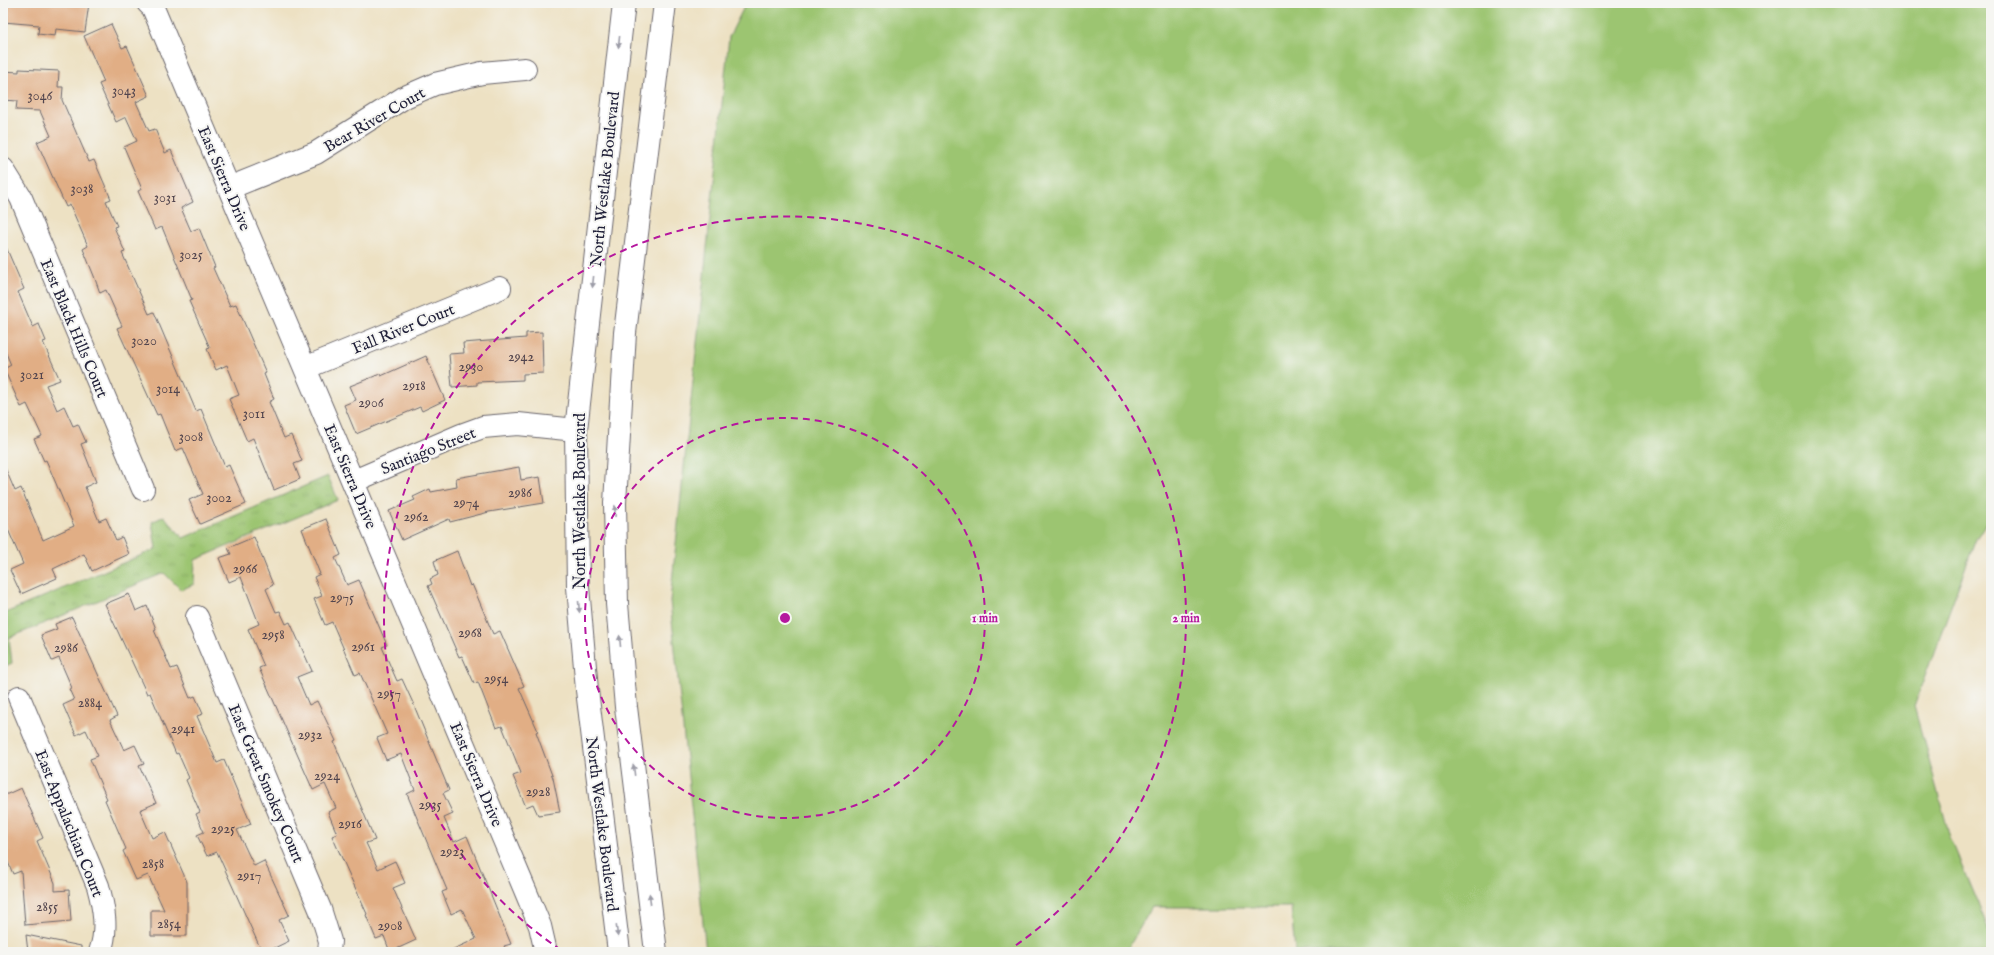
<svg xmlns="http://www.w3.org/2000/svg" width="1994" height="955" viewBox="0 0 1994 955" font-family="'IM FELL English',serif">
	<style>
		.green { fill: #9cc571; stroke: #5f7456 }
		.park { fill: url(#park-tufts); stroke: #5f7456 }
		.building { fill: #e1ae85 }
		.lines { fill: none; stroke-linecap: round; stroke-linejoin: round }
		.minor-casing { stroke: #69656b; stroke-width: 24 }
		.major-casing { stroke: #69656b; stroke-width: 24 }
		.minor { stroke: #fff; stroke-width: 22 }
		.major { stroke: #fff; stroke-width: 22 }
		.oneway { fill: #9c9ca7 }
		.ring { fill: none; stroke: #b5179e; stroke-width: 2; stroke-dasharray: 7 5 }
		.labels { text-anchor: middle; stroke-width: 4; stroke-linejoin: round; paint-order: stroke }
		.number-label { font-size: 14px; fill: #52454e }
		.street-label { font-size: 16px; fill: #22223b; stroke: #f6f6f2 }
		.centre { fill: #b5179e; stroke: #f6f6f2; stroke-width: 2 }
		.ring-label { font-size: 12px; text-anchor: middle; font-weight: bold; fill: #b5179e; stroke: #f6f6f2; stroke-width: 4; stroke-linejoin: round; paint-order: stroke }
	</style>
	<defs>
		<pattern id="park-tufts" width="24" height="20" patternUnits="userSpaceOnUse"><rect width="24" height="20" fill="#9cc571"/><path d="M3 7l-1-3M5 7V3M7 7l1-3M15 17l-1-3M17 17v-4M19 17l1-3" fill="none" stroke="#86a963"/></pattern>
	</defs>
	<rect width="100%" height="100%" fill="#f6f6f2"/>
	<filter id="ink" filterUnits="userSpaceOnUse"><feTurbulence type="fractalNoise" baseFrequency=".025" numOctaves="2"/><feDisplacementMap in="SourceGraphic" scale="8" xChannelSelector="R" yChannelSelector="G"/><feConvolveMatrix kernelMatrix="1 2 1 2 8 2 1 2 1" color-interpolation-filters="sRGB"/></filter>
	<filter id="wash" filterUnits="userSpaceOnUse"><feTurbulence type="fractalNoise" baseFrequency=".012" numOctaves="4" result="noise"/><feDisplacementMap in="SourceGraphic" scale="16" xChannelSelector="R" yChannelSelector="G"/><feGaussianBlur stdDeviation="0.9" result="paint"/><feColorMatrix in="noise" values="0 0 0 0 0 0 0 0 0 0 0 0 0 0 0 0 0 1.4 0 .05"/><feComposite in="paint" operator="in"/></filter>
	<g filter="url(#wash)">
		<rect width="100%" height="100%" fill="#ede1c3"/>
		<path class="green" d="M746,3H1991V515L1976,539L1914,706L1950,837L1991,935V952H1295L1291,907H1152L1126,952H706L670,601L729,37Z"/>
		<path class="park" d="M328,476L338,500L195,560L194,584L181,590L164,573L9,638L12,663L3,667V614L156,549L152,522L164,516L183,538Z"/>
		<g id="blocks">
			<path class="building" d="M3,3H89L85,32L56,29L55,36L38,34L39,25L3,22Z
				M111,24L122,48L127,46L149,96L136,102L149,131L155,129L165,153L171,150L193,202L181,208L191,231L199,228L215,267L213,268L230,306L236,304L266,373L264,374L274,399L269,402L284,438L291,435L302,461L294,464L300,479L274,490L253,438L247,441L229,399L239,395L227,365L216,370L207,349L210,348L189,301L192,300L162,227L155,230L138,191L142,189L124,147L137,141L126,117L116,122L99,84L104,82L84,36Z
				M19,69L59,71L58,87H63L62,100L89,162L94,160L111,199L106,201L117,226L114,227L125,252L122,253L149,314L154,312L196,411L201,409L225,467L229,465L246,504L200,524L189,500L203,494L183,448L175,451L160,414L157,415L117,328L122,326L106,290L100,293L94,276L83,249L88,246L70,205L66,207L37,142L51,136L40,111L16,110L17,101L3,100V71L19,72Z
				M3,240L24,289L18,292L33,327L39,324L46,341L43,342L60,380L46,385L57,410L64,406L73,426L78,424L86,442L81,444L96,482L85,487L99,521L106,518L116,540L122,537L129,554L92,571L84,554L53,569L57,578L21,594L10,570L23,564L3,518V463L15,491L21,488L43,540L74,526L46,460L44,461L34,439L42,436L27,404L21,407L4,369L11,365L3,346Z
				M542,332L543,373L523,374V380L477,382V385L452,387L449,354L464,353L463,343L526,338V333Z
				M426,356L445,400L422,411L420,407L356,434L344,405L356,400L350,386L380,374L381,376Z
				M519,467L521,480L540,477L544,503L489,512L450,522L449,519L402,540L389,511L415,500L413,497L430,489L431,492L457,487L456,478Z
				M326,519L341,555L335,558L347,585L359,580L387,645L382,647L397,681L402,679L413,703L449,790L443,793L453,814L444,818L454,842L467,836L511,944L504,946L507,952H447L476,939L462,909L451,914L442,892L447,890L407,794L415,790L401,754L386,760L377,738L387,734L360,673L355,675L332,622L325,625L314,599L322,596L314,577L320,574L302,529Z
				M254,537L273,585L266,589L276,612L280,611L286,624L290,622L312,671L297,677L309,705L317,701L336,741L334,742L375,840L366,843L378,869L395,861L405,883L393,888L416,940L390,952L384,936L376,939L366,915L367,914L332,836L337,834L328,812L336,808L325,784L313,790L259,668L264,666L248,629L259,624L241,577L229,582L219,558L231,554L228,548Z
				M457,551L470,586L472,584L493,634L500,631L524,686L519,688L538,731L536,732L553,778L560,812L538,815L533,804L526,807L513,776L521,773L502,726L496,728L478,682L474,683L462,656L459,657L428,586L432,584L430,579L438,575L434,561Z
				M129,594L136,611L147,606L156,629L154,630L171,669L177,667L190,698L195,696L203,714L197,716L217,763L224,760L251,824L237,830L254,866L264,861L289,915L279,920L289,941L266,952H262L217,852L207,856L197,835L204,832L196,814L200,812L186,780L189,778L178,753L176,754L150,693L147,694L105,604Z
				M72,617L117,716L110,720L124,750L135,745L144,764L139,766L156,803L140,810L152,838L165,832L187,882V936H151V910H164L148,875L136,880L123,851L126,849L105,800L107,799L90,759L98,756L86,730L76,735L63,705L74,700L69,689L72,688L59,658L52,661L41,635L57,629L55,624Z
				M21,788L43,838L37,841L55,883V891L69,890L71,921L25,925L21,871L13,874L3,850V796Z
				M26,935L81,946V952H28Z"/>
		</g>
	</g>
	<g filter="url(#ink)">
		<use href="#blocks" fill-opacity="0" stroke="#69656b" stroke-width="1"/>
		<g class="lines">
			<g class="minor-casing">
				<path id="minor" d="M148,3L153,8L528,897L540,926L546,952
					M3,169L21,198L143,489
					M229,188L316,153L405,97L435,84L482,73L525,69
					M305,368L500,288
					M354,481L461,435L483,427L518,424L576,430
					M197,617L320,909L330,941L329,952
					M19,697L98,886C104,908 108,930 100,952"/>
			</g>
			<g class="major-casing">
				<path id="major" d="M619,952L587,690L578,587L576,430L624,3
					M656,952L626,707L617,604L615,503L625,333L665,3"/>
			</g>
			<use href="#minor" class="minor"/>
			<use href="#major" class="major"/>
		</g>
		<defs><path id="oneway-solid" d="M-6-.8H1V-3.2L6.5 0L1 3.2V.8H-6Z"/></defs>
		<g class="oneway">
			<use href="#oneway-solid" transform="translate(619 42) rotate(96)"/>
			<use href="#oneway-solid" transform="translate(593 282) rotate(96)"/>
			<use href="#oneway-solid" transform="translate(615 511) rotate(-91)"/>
			<use href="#oneway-solid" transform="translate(579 607) rotate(85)"/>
			<use href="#oneway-solid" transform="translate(620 641) rotate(-95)"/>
			<use href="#oneway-solid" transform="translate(634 770) rotate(-97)"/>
			<use href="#oneway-solid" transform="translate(650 899) rotate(-97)"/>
			<use href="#oneway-solid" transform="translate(617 931) rotate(83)"/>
		</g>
	</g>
	<g class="ring">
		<circle cx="785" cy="618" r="200"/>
		<path d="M561 950A401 401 0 1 1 1009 950"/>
	</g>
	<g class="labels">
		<g class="number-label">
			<text x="124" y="95">3043</text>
			<text x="40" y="100">3046</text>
			<text x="82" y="193">3038</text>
			<text x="165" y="202">3031</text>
			<text x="191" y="259">3025</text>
			<text x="144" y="345">3020</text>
			<text x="521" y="361">2942</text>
			<text x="471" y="371">2930</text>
			<text x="32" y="379">3021</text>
			<text x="414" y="390">2918</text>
			<text x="168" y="393">3014</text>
			<text x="371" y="407">2906</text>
			<text x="254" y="418">3011</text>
			<text x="191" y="441">3008</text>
			<text x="520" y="497">2986</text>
			<text x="219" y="502">3002</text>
			<text x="466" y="507">2974</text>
			<text x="416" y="521">2962</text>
			<text x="245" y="573">2966</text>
			<text x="342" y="602">2975</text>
			<text x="470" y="637">2968</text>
			<text x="273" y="639">2958</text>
			<text x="363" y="651">2961</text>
			<text x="66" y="652">2986</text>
			<text x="496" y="683">2954</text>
			<text x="389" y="698">2957</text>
			<text x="90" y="707">2884</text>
			<text x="183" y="733">2941</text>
			<text x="310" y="739">2932</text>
			<text x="327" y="780">2924</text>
			<text x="538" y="796">2928</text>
			<text x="430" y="809">2935</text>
			<text x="350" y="828">2916</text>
			<text x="223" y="833">2925</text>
			<text x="452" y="856">2923</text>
			<text x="153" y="868">2858</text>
			<text x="249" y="880">2917</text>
			<text x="47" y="911">2855</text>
			<text x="169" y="928">2854</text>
			<text x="390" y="930">2908</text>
		</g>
		<g class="street-label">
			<text transform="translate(374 119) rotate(-30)" y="6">Bear River Court</text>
			<text transform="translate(225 178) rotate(67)" y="6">East Sierra Drive</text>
			<text transform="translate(604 179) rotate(-84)" y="6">North Westlake Boulevard</text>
			<text transform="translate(75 328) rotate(67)" y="6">East Black Hills Court</text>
			<text transform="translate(403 328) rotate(-22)" y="6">Fall River Court</text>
			<text transform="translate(428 450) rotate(-22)" y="6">Santiago Street</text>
			<text transform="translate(351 476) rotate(67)" y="6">East Sierra Drive</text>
			<text transform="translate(579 501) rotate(-90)" y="6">North Westlake Boulevard</text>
			<text transform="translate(477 774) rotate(67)" y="6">East Sierra Drive</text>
			<text transform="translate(267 783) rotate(67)" y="6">East Great Smokey Court</text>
			<text transform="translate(70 823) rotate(68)" y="6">East Appalachian Court</text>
			<text transform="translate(603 824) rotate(83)" y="6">North Westlake Boulevard</text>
		</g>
	</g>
	<circle cx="785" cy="618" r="6" class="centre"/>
	<g class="ring-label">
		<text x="985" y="622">1 min</text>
		<text x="1186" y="622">2 min</text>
	</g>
	<rect width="1994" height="955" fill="none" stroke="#f6f6f2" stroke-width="16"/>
</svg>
